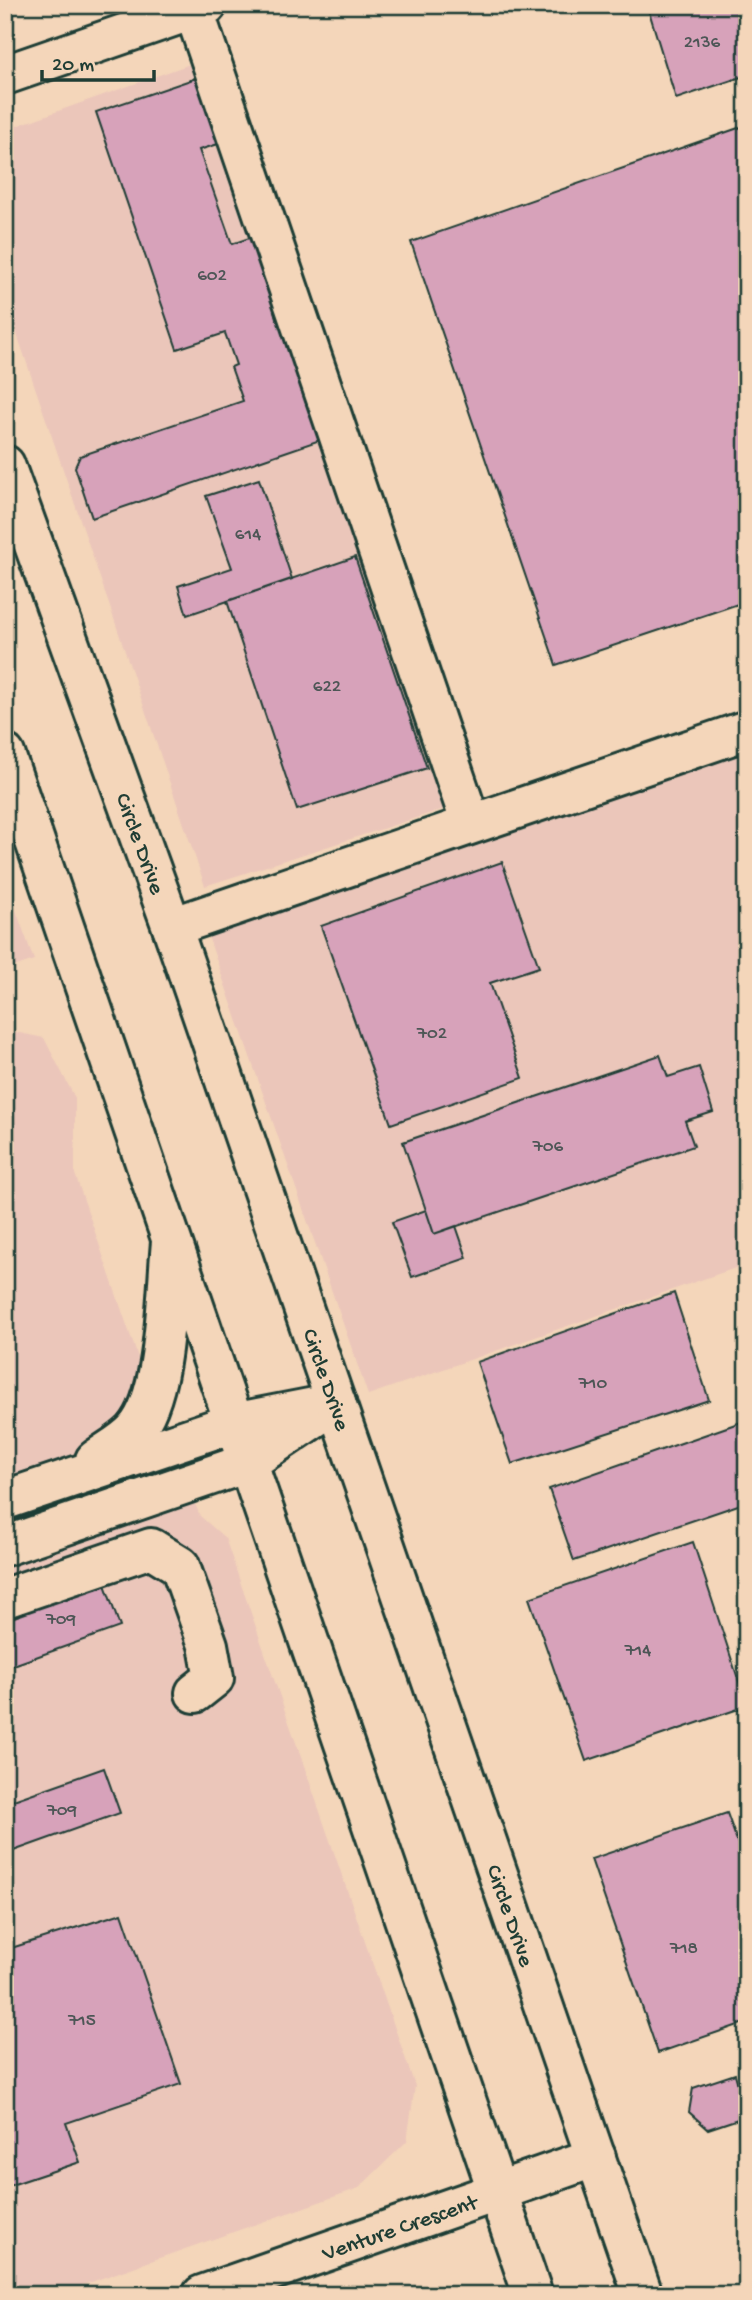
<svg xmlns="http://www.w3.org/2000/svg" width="752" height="2300" viewBox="0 0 752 2300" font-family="'Gochi Hand',sans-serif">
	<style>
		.built { fill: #ebc6ba }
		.building { fill: #d7a2ba; stroke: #1f3d34; stroke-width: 2 }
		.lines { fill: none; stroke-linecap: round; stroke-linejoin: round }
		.minor-casing { stroke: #1f3d34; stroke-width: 44 }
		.highway-casing { stroke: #1f3d34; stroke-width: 44 }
		.minor { stroke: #f4d6ba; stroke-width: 38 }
		.highway { stroke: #f4d6ba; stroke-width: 38 }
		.labels { text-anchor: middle; stroke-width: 7; stroke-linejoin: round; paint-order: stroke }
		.number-label { font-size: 19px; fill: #4d5656 }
		.street-label { font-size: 23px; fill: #1f3d34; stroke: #f4d6ba }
	</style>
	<rect width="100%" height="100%" fill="#f4d6ba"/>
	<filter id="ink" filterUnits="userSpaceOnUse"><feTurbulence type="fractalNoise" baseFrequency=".0143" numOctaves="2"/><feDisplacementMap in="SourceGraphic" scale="14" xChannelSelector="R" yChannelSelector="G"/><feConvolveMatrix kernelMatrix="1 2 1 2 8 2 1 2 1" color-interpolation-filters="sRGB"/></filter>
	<g filter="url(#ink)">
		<path class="built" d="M193,63L447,808L205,886L5,299V130Z
			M747,748V1264L368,1395L208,936Z
			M5,880L34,960L5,970Z
			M5,1030L44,1038L75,1098V1174L143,1372L200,1516L225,1538L415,2086L407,2141L359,2188L54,2295H5Z"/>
		<path class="building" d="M647,5H747V75L676,99Z
			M205,75L228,141L199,150L232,244L255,236L280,307L274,310L276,318L291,325L329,437L92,518L75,467L80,456L243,401L231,367L236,365L225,333L177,349L96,112Z
			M747,125V601L556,665L411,242Z
			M259,479L292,579L187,615L178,586L232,568L206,496Z
			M355,557L427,768L297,810L227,601Z
			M502,862L539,967L490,983L523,1078L391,1124L321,926Z
			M660,1055L668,1077L699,1067L713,1112L685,1121L694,1146L434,1234L403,1142Z
			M426,1210L434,1234L456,1226L467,1258L412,1277L392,1222Z
			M674,1293L709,1400L512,1464L477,1362Z
			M747,1420V1502L574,1561L549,1489Z
			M693,1542L747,1706L586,1761L529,1598Z
			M101,1573L120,1627L5,1668V1607Z
			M104,1768L120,1813L5,1854V1803Z
			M727,1813L747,1869V2022L658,2053L591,1859Z
			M122,1913L181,2084L66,2123L80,2162L5,2187V1950Z
			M735,2074L747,2116L708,2129L689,2112L693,2088Z"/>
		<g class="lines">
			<g class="minor-casing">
				<path id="minor" d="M192,5L471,824
					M5,75L207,5
					M172,927L747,730
					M95,1460C107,1451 124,1442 134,1431C167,1396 166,1291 171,1242
					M5,1500L233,1423L320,1406
					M5,1546L247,1463L336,1403
					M5,1598L151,1548L180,1566L208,1645L214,1678L195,1693
					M202,2295L596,2157"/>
			</g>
			<g class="highway-casing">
				<path id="highway" d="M5,465L172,927L643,2295
					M5,754L533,2295"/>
			</g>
			<use href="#minor" class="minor"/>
			<use href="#highway" class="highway"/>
		</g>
	</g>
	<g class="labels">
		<g class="number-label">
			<text x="702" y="47">2136</text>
			<text x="212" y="280">602</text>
			<text x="248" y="539">614</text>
			<text x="327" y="691">622</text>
			<text x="432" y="1038">702</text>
			<text x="548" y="1151">706</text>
			<text x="593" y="1388">710</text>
			<text x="61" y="1624">709</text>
			<text x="638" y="1655">714</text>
			<text x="62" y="1815">709</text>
			<text x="684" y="1953">718</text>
			<text x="82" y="2025">715</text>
		</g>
		<g class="street-label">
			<text transform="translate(142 843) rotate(70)" y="8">Circle Drive</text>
			<text transform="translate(328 1379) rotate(71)" y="8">Circle Drive</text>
			<text transform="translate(512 1915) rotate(71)" y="8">Circle Drive</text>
			<text transform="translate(399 2226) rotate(-19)" y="8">Venture Crescent</text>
		</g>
	</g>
	<rect width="752" height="2300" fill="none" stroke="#f4d6ba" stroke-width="28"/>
	<rect x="14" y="14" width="724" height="2272" fill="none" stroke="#1f3d34" stroke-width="2.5" filter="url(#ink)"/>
	<path d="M42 70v10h112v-10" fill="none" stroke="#1f3d34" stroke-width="3.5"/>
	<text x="52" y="70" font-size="21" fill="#1f3d34" stroke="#f4d6ba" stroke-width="5" paint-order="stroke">20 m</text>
</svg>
